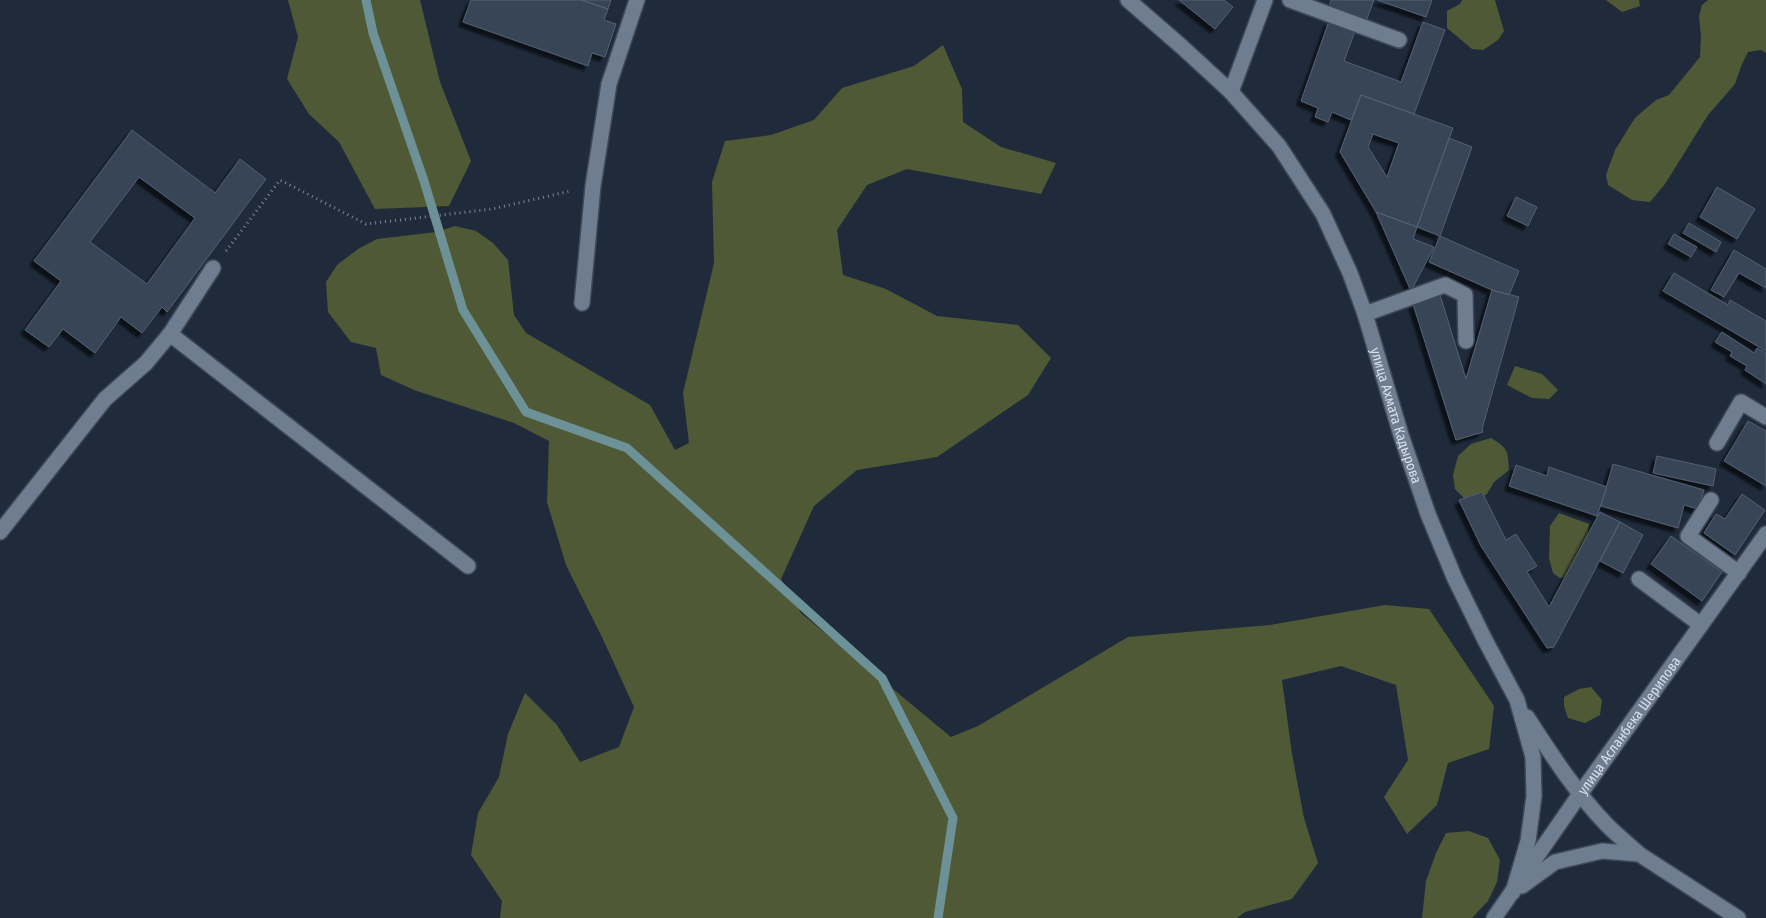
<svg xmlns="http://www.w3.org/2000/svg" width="1766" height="918" viewBox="0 0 1766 918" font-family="'Fira Sans Condensed',sans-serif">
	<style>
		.green { fill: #505936 }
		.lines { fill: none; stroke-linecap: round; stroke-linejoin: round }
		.stream { stroke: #6c9197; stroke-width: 9 }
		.building { fill: #384556; stroke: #526072; fill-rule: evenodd; filter: url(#shadow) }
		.lane-casing { stroke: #3e4856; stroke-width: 18 }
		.street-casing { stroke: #3e4856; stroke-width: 18 }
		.secondary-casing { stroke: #3e4856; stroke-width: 18 }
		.path { stroke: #7e8895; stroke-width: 3; stroke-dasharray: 1 4; stroke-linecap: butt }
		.lane { stroke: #6e7d90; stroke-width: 15 }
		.street { stroke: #6e7d90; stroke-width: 15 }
		.secondary { stroke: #6e7d90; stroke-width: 15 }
		.labels { text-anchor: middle; stroke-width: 4.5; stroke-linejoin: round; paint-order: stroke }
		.street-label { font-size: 14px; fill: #d8e0ea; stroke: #1f2b3b }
	</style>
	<defs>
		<filter id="shadow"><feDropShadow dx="-4.5" dy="4.5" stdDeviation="1" flood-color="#0009"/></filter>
	</defs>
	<rect width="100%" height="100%" fill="#1f2b3b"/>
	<path class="green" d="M288,0H420L440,82L471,161L449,206L375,209L339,142L309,114L287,79L298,37Z
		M1462,0H1495L1504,31L1498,40L1483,50L1472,49L1447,28V11L1460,4Z
		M1606,0H1639L1640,6L1622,12Z
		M1708,0H1766V53L1761,50L1748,52L1742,64L1735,84L1708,115L1665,184L1650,202L1632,200L1608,185L1606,175L1615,150L1635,118L1656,100L1669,95L1700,57L1701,36L1699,16L1702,5Z
		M943,45L962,89L963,122L1001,147L1056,163L1041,194L907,169L867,185L837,230L843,275L886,289L937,316L1018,325L1051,358L1028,395L937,457L857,470L814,506L781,579L801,613L951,737L978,726L1128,637L1270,625L1385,605L1429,609L1494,706L1489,749L1448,763L1437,805L1407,834L1384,797L1408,760L1396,685L1341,666L1282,680L1292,754L1304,818L1318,863L1292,899L1245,912L1237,918H500L502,901L471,855L478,813L499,777L508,734L525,693L557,725L580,762L619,747L634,707L602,637L566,565L547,502L549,441L514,423L414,390L381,375L376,348L351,342L328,312L326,282L337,265L358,249L377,239L436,232L455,226L476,231L493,243L508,260L514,315L526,333L650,405L675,450L689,443L683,393L714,263L712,182L725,141L771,135L814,120L842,88L914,66Z
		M1515,366L1542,374L1558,390L1549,399L1532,398L1507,385Z
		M1491,438C1508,448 1508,451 1509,470L1494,482L1487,494L1470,504L1455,489L1453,475L1458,456L1471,444Z
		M1559,513L1589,524L1588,534L1575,576L1560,578L1553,573L1549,558L1550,526Z
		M1591,687L1602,700L1600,715L1585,723L1568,718L1564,706V697L1579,689Z
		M1469,831L1488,838L1500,860L1497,882L1488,901L1472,918H1422L1426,881L1436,853L1446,833Z"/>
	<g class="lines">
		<path class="stream" d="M366,0L373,33L424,181L463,310L526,412L627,448L882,678L953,818L938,918"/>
	</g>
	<path class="building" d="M471,0H581L608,9L604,20L616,24L605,57L592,53L588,66L463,22Z
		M581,0H611L608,9Z
		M1179,0H1224L1233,7L1215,29Z
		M1331,0H1374L1366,21L1329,7Z
		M1377,0H1432L1426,17Z
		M1329,21L1355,31L1344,61L1401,82L1423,22L1445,30L1414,114L1361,95L1351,120L1332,112L1328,122L1315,117L1318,108L1301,101Z
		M1361,95L1453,128L1417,227L1376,212L1340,152ZM1373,134L1399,143L1387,177L1368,147Z
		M132,130L215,193L240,159L266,179L167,312L162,307L142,333L121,317L95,353L63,329L49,347L25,330L61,281L34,261ZM139,177L195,218L147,284L90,242Z
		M1449,138L1472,147L1440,236L1417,227Z
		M1717,187L1755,209L1737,239L1700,217Z
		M1516,197L1537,207L1528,226L1507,216Z
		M1376,212L1417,227L1413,239L1434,247L1411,291Z
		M1689,223L1721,242L1716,252L1683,233Z
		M1674,234L1697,247L1691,257L1668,244Z
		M1440,236L1519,271L1509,295L1492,290L1429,262Z
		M1734,250L1766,269V288L1739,273L1724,297L1711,290Z
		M1674,273L1728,305L1730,300L1766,321V351L1663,291Z
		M1492,290L1519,297L1482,429L1483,432L1456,440L1413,304L1440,295L1466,379Z
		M1722,332L1754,353L1757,348L1766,353V384L1745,370L1747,366L1730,356L1732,352L1715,342Z
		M1748,421L1766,431V486L1724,461Z
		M1657,456L1716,469L1713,486L1653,473Z
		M1613,464L1704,490L1698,509L1684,505L1678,528L1601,506Z
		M1516,465L1547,476L1549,467L1607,487L1597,516L1509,486Z
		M1482,492L1506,540L1516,534L1537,566L1527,572L1549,607L1600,512L1620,522L1554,647L1547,648L1481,546L1459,500Z
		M1742,494L1765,510L1735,555L1704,533L1716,514L1725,519Z
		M1620,522L1643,535L1623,573L1600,561Z
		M1671,536L1722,572L1702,601L1651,564Z"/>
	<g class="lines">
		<g class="lane-casing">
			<path id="lane" d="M1290,0L1399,40
				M213,268L170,334L468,566
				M1365,314L1445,285L1465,295L1466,341
				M1717,443L1741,402L1766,417
				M1711,500L1688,536L1739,573
				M1639,579L1701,625"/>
		</g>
		<g class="street-casing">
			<path id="street" d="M1231,92L1265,0
				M582,303L593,186L609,84L637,0
				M0,532L105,399L146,363L170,334"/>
		</g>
		<g class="secondary-casing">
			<g id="secondary">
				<path id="s1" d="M1128,0L1181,46L1231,92L1279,146L1323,214L1350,273L1365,314L1401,435L1428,514L1455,579L1485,640L1517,700L1533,757L1534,796L1528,841L1513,892"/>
				<path d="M1527,717C1551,754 1576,793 1607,825C1617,835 1628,844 1639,854"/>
				<path d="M1522,886L1555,862L1602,851L1639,854L1738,918"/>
				<path id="s2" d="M1494,918L1580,794L1766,534"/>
			</g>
		</g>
		<path class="path" d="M226,251L280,180L366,224L492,209L571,191"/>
		<use href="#lane" class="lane"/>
		<use href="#street" class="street"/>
		<use href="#secondary" class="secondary"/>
	</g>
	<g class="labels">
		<g class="street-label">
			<text dy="5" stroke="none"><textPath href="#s1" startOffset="506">улица Ахмата Кадырова</textPath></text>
			<text dy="5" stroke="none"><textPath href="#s2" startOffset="235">улица Асланбека Шерипова</textPath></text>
		</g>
	</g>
</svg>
